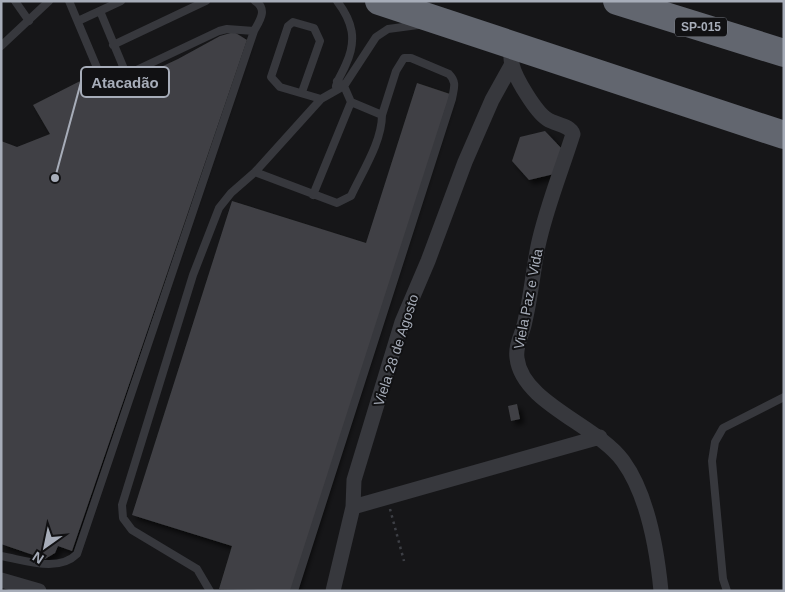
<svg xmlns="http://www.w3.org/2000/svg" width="785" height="592" viewBox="0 0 785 592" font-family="Helvetica,sans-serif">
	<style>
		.building { fill: #404145; filter: url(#shadow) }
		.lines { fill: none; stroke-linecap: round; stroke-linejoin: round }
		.path { stroke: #3d3f45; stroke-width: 2.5; stroke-dasharray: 2.5 4; stroke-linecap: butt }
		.lane { stroke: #37383d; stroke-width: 8 }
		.street { stroke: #37383d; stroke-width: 15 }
		.highway { stroke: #62666f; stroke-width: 28 }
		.labels { text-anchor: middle; stroke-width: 4; stroke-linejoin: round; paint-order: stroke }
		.shield { fill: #111113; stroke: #7a7e87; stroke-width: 1 }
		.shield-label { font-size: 12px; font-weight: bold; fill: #a7adb9 }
		.street-label { font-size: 14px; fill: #a7adb9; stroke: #111113 }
		.leader { fill: none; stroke: #a7adb9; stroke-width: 2 }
		.callout-dot { fill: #a7adb9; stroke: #111113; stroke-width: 2 }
		.callout { fill: #111113; stroke: #a7adb9; stroke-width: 2 }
		.callout-label { font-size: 15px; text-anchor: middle; font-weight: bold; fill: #a7adb9 }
	</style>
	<defs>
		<filter id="shadow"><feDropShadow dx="4.5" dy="4.5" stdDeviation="2.5" flood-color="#0009"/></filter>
	</defs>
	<rect width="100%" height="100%" fill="#161618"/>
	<path class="building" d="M234,32L247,40L72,551L58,546L55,553L45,559L1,544V141L17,147L50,134L33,105L92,75L103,94L178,59L220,36Z
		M417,83L450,94L294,591L219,589L232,546L132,515L232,201L366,243Z
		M545,131L562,149L554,174L529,180L512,161L520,137Z
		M517,404L520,419L511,421L508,406Z"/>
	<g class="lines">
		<path class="path" d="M390,509L404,561"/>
		<path class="lane" d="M15,1L29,21
			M69,1L98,70L111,82L219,31L227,29L254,31C260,20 268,9 255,1
			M100,11L127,76
			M78,21L121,1
			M113,45L206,1
			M1,46L49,1
			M336,86C338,78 343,72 346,64C357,40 353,22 337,1
			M302,92L320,41L314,28L293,22L288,26L271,77L280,87L321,99
			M255,172L337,203L351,196C362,172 382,142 382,115L351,102L344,86L337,81
			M313,195L351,102
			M1,556C25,560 58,573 77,554L254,31
			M210,591L197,569L132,530L123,518L122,505L193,275L219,208L231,193L255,172L321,99L344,86L376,37L388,29L418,25
			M294,591L452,99C454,88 457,82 449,74L411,58H404L396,71L382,115
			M727,591L723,579L712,461L715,442L723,428L784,397"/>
		<path class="street" d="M511,45C511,51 510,58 512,64C515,78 536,112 547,119C556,125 570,125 573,134C561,172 546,208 538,246C533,271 531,296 525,321C523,333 515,345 517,358C522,403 597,425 623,461C647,494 657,550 661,591
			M353,507L600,437
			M1,580L39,591
			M333,591L353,507L354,480L402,322L428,261L465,162L492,100L512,64"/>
		<path class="highway" d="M379,1L784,135
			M617,1L784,53"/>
	</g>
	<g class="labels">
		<rect class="shield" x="675" y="17.5" width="52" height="19" rx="4"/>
		<g class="shield-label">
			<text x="701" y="31">SP-015</text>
		</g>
		<g class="street-label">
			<text transform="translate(528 299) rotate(-79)" y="5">Viela Paz e Vida</text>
			<text transform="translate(396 350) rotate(-72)" y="5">Viela 28 de Agosto</text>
		</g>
	</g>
	<path class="leader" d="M55 178L81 82"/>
	<circle class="callout-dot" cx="55" cy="178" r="5"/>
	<rect class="callout" x="81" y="67" width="88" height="30" rx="5"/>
	<g class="callout-label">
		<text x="125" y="88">Atacadão</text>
	</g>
	<rect width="785" height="592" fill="none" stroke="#a7adb9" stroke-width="5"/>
	<g transform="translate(45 547) rotate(213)" stroke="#111113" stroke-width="4" paint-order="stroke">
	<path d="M0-4L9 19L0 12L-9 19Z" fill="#a7adb9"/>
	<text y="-8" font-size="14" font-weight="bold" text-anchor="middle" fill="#a7adb9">N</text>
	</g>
</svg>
